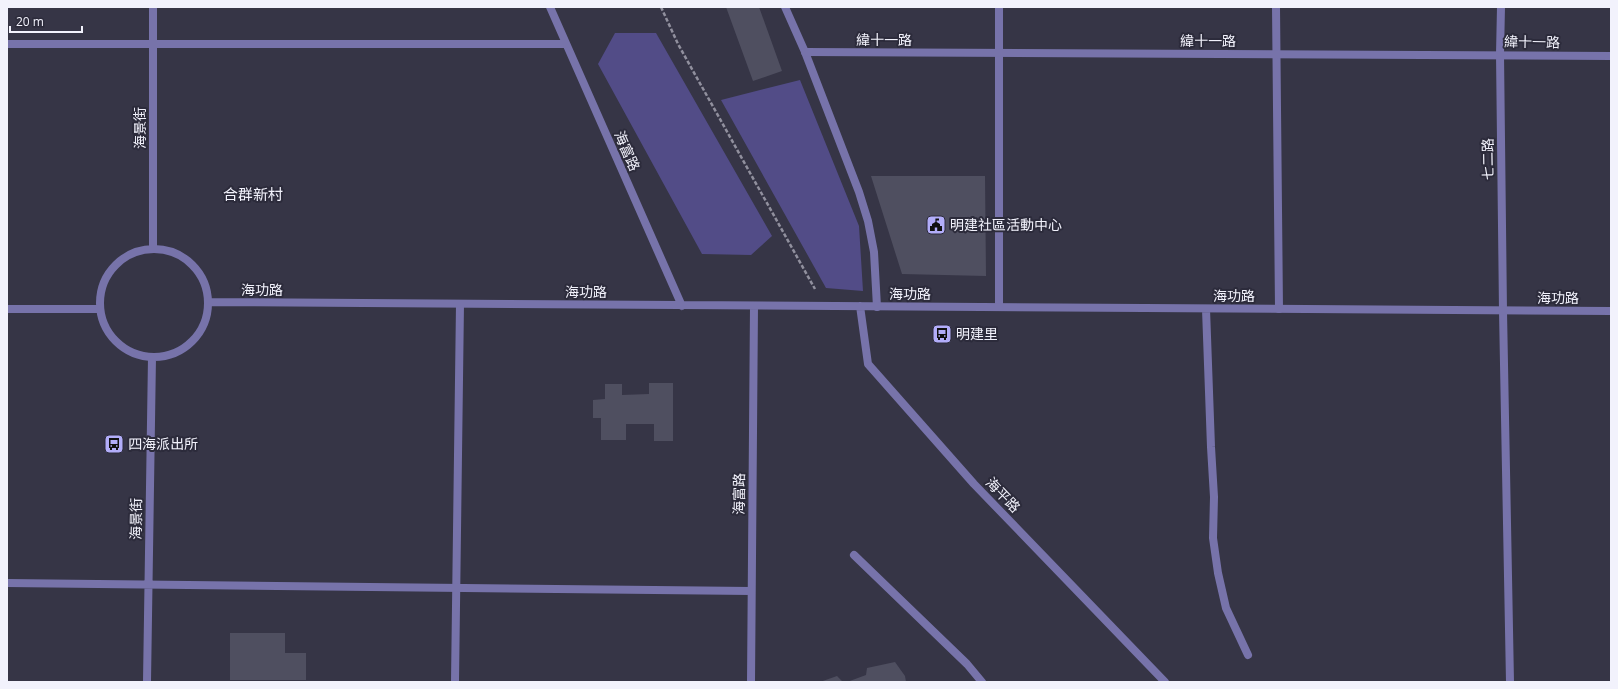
<svg xmlns="http://www.w3.org/2000/svg" width="1618" height="689" viewBox="0 0 1618 689" font-family="'Open Sans','Noto Sans TC',sans-serif">
	<style>
		.green { fill: #524c87 }
		.building { fill: #4f4f60 }
		.lines { fill: none; stroke-linecap: round; stroke-linejoin: round }
		.path { stroke: #91909e; stroke-width: 2.5; stroke-dasharray: 4 2; stroke-linecap: butt }
		.service { stroke: #7773aa; stroke-width: 8 }
		.minor { stroke: #7773aa; stroke-width: 8 }
		.labels { text-anchor: middle; stroke-width: 4; stroke-linejoin: round; paint-order: stroke }
		.street-label { font-size: 14px; fill: #f2f2fc; stroke: #2c2b3b }
		.poi-label { font-size: 14px; fill: #f2f2fc; stroke: #2c2b3b; text-anchor: start }
		.neighbourhood-label { font-size: 15px; fill: #f2f2fc; stroke: #2c2b3b }
	</style>
	<rect width="100%" height="100%" fill="#363546"/>
	<path class="green" d="M615,33H656L772,236L751,255L702,254L598,64Z
		M800,80L859,226L863,291L826,288L721,100Z"/>
	<path class="building" d="M726,7H759L782,71L753,81Z
		M871,176H985L986,276L902,274Z
		M649,383H673V441H654V424H626V440H601V418H593V400L605,399V384H622V395L649,394Z
		M230,633H285V653H306V680H230Z
		M895,662L905,676L906,682H847L866,675L867,668Z
		M837,676L843,682H820Z"/>
	<g class="lines">
		<path class="path" d="M661,7L678,44L815,289"/>
		<path class="service" d="M785,7L805,52L859,192L868,221L874,252L877,307
			M1276,7L1279,309
			M1501,7L1500,54L1503,311L1510,682
			M999,307V7
			M455,682L460,304"/>
		<path class="minor" d="M550,7L682,306
			M7,44H566
			M805,52L1611,56
			M153,248V7
			M100 303a54 54 0 1 1 108 0a54 54 0 1 1-108 0Z
			M209,302L1611,311
			M860,306L868,364L974,484L1165,682
			M7,309H99
			M1206,309L1211,447L1214,497L1213,538L1218,573L1226,608L1248,655
			M854,555L967,664L982,682
			M7,583L751,591
			M147,682L152,357
			M751,682L754,306"/>
	</g>
	<defs>
		<g id="civic-square" transform="scale(1)"><rect x="-9" y="-9" width="18" height="18" rx="4" fill="#b2adf9" stroke="#2c2b3b"/><path d="M-.6-6.5H3V-4.5H.6V-3L4-1V1h2V6H-6V1h2V-1L-.6-3ZM-1.2 2.5V6h2.4V2.5Z" fill="#111"/></g>
		<g id="bus-square" transform="scale(1)"><rect x="-9" y="-9" width="18" height="18" rx="4" fill="#b2adf9" stroke="#2c2b3b"/><path d="M-5-6H5V4H4V6H2V4H-2V6H-4V4H-5ZM-3.5-4V0h7V-4ZM-3.5 1.2v1.5H-2V1.2ZM2 1.2v1.5H3.5V1.2Z" fill="#111"/></g>
	</defs>
	<g fill-rule="evenodd">
		<use href="#civic-square" x="936" y="225"/>
		<use href="#bus-square" x="942" y="334"/>
		<use href="#bus-square" x="114" y="444"/>
	</g>
	<g class="labels">
		<g class="street-label">
			<text x="884" y="45">緯十一路</text>
			<text x="1208" y="46">緯十一路</text>
			<text transform="translate(1532 42) rotate(1)" y="5">緯十一路</text>
			<text transform="translate(140 128) rotate(-90)" y="5">海景街</text>
			<text transform="translate(627 151) rotate(66)" y="5">海富路</text>
			<text transform="translate(1488 159) rotate(-91)" y="5">七二路</text>
			<text x="262" y="295">海功路</text>
			<text x="586" y="297">海功路</text>
			<text x="910" y="299">海功路</text>
			<text x="1234" y="301">海功路</text>
			<text x="1558" y="303">海功路</text>
			<text transform="translate(739 494) rotate(-89)" y="5">海富路</text>
			<text transform="translate(1003 495) rotate(46)" y="5">海平路</text>
			<text transform="translate(136 519) rotate(-89)" y="5">海景街</text>
		</g>
		<g class="poi-label">
			<text x="950" y="230">明建社區活動中心</text>
			<text x="956" y="339">明建里</text>
			<text x="128" y="449">四海派出所</text>
		</g>
		<g class="neighbourhood-label">
			<text x="253" y="200">合群新村</text>
		</g>
	</g>
	<rect width="1618" height="689" fill="none" stroke="#f2f2fc" stroke-width="16"/>
	<path d="M10 26v6h72v-6" fill="none" stroke="#f2f2fc" stroke-width="2"/>
	<text x="16" y="26" font-size="12" fill="#f2f2fc" stroke="#2c2b3b" stroke-width="3" paint-order="stroke">20 m</text>
</svg>
